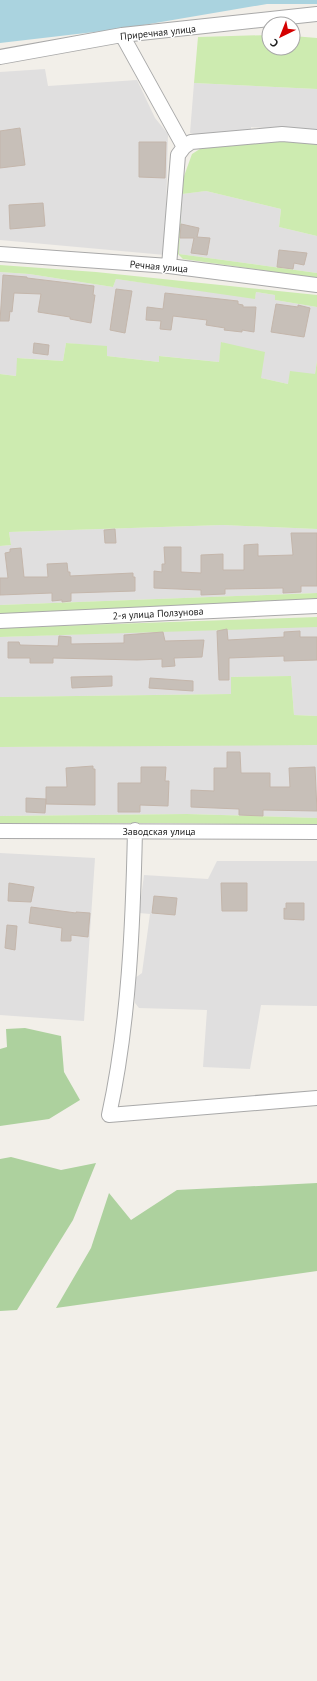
<svg xmlns="http://www.w3.org/2000/svg" width="317" height="1681" viewBox="0 0 317 1681" font-family="'PT Sans',sans-serif">
	<style>
		.residential { fill: #e0dfdf }
		.grass { fill: #cdebb0 }
		.forest { fill: #add19e }
		.water { fill: #aad3df }
		.building { fill: #c7bfb8; stroke: #c4b6ab }
		.lines { fill: none; stroke-linecap: round; stroke-linejoin: round }
		.minor-casing { stroke: #a9a9a9; stroke-width: 16 }
		.minor { stroke: #fff; stroke-width: 14 }
		.labels { text-anchor: middle; stroke-width: 3; stroke-linejoin: round; paint-order: stroke }
		.street-label { font-size: 10px; fill: #222; stroke: #fff }
	</style>
	<rect width="100%" height="100%" fill="#f2efe9"/>
	<path class="residential" d="M45,69L48,86L137,80L155,118L168,134L165,255L0,240V72Z
		M194,83L317,89V132L251,127V133L201,136L190,133Z
		M206,191L281,209L279,227L317,236V273L179,254L181,194Z
		M0,272L29,274L113,287L116,279L255,298L256,292L275,295V300L317,307V361L315,374L288,384L261,378L222,342L219,362L160,356L159,362L107,356V347L66,343L63,361L18,358L16,376L0,374Z
		M223,525L317,529V593L0,605V546L11,545L9,532Z
		M274,627H317V716L294,715L291,676L231,677V694L0,697V637Z
		M219,745H317V818L187,814L0,816V747Z
		M0,853L95,858L84,1021L0,1015Z
		M217,861H317V1006L261,1005L250,1069L203,1067L207,1010L139,1008L135,1003V978L142,973L150,914L139,913L144,875L208,879Z"/>
	<path class="grass" d="M269,35V48H293V36L317,38V89L194,83L198,37Z
		M261,139L317,142V236L279,227L281,209L206,191L182,194L179,254L317,273V278L183,259L176,252L179,190L192,154L203,147Z
		M0,265L96,272L317,295V307L275,300V295L256,292L255,299L116,279L113,287L29,274L0,272Z
		M221,342L265,352L261,378L288,384L290,371L315,374L317,361V529L223,525L9,532L11,545L0,546V374L16,376L17,358L63,361L66,343L107,346V356L159,362V356L219,362Z
		M317,593V601L0,614V605Z
		M317,617V627L0,637V628Z
		M291,676L294,715L317,716V745L0,747V697L231,694V677Z
		M187,814L317,818V825L162,823H0V816Z"/>
	<path class="forest" d="M25,1028L61,1036L64,1072L80,1100L49,1119L0,1126V1049L7,1047L6,1029Z
		M11,1157L61,1170L96,1163L73,1220L17,1310L0,1311V1159Z
		M317,1183V1271L56,1308L91,1248L109,1193L131,1220L177,1190Z"/>
	<path class="water" d="M0,0H317V4H267L120,29L0,43Z"/>
	<path class="building" d="M20,128L25,165L0,168V131Z
		M139,142H166L165,178L139,177Z
		M43,203L45,226L10,229L9,205Z
		M181,224L199,228L197,237L210,238L207,255L191,253L194,238H180Z
		M279,250L307,253L304,265L294,263L293,269L277,267Z
		M3,275L27,277V278L94,286L93,295H95L91,323L70,319V317L38,312L41,294L14,293L12,312L10,311L9,321H0Z
		M116,289L132,291L125,333L110,330Z
		M165,293L238,301V304L243,305V307H256L254,332L242,330V332L224,330L225,328L206,325L207,320L173,316L171,330L160,329L161,321L146,320L147,307L163,309Z
		M276,304L298,307V305L310,308L304,337L271,332Z
		M34,343L49,345L48,355L33,353Z
		M115,529L116,543H105L104,530Z
		M291,533H317V586H301V592L283,593V588L225,589V594L201,595V590L154,588V571L162,572V564H165L164,547H181V572L201,573V555L223,554V570H244V545L258,544V556L293,555Z
		M21,548L24,577H48L47,564L67,563L68,572H70V576L133,573V577H135V591L71,593V601L62,602V600L52,601V593L0,595V578H8L5,553L10,552V549Z
		M227,629L228,640L284,637V632L300,631V637H317V660L284,661V656L229,658V680H219L217,631Z
		M163,632L165,641L204,640L202,657L174,658L175,666L162,667V659L137,660L53,658V663H30V658H8V642H19L20,645L58,646L59,636L71,637V644L124,643V635Z
		M112,676V686L72,688L71,677Z
		M150,678L193,681V691L149,688Z
		M227,752H240L241,773H270V787H290L289,768L315,767L317,811L263,810V816L239,815V809L191,807V790L214,791V768H227Z
		M93,766V769H95V805L46,804V787H67L66,768Z
		M141,767H166L165,781H169L168,806L140,805V812H118V783H141Z
		M26,798L46,799L45,813L26,812Z
		M9,883L34,887L31,902L8,901Z
		M221,883H247V911H222Z
		M154,896L177,898L175,915L152,913Z
		M286,903H304V920L284,919V908L286,909Z
		M31,907L76,913V912L90,913L88,937L71,935V941H61L62,928L29,923Z
		M7,925L17,926L15,950L5,948Z"/>
	<g class="lines">
		<g class="minor-casing">
			<path id="minor" d="M122,35L184,147
				M0,57L122,35L317,14
				M0,254L169,266L317,285
				M169,266L178,155L184,147L191,142L282,134L317,137
				M0,621L317,606
				M135,830C133,924 129,1024 109,1115L317,1098
				M0,831L317,832"/>
		</g>
		<use href="#minor" class="minor"/>
	</g>
	<g class="labels">
		<g class="street-label">
			<text transform="translate(158 32) rotate(-6)" y="4">Приречная улица</text>
			<text transform="translate(159 266) rotate(5)" y="4">Речная улица</text>
			<text transform="translate(158 613) rotate(-3)" y="4">2-я улица Ползунова</text>
			<text x="159" y="835">Заводская улица</text>
		</g>
	</g>
	<g transform="translate(281 36) rotate(223)"><circle r="19" fill="#ffffff" stroke="#a7a7a7"/>
	<path d="M0-3L7 15L0 10L-7 15Z" fill="#d40000"/>
	<text y="-6" font-size="11" font-weight="bold" text-anchor="middle" fill="#222222">С</text>
	</g>
</svg>
